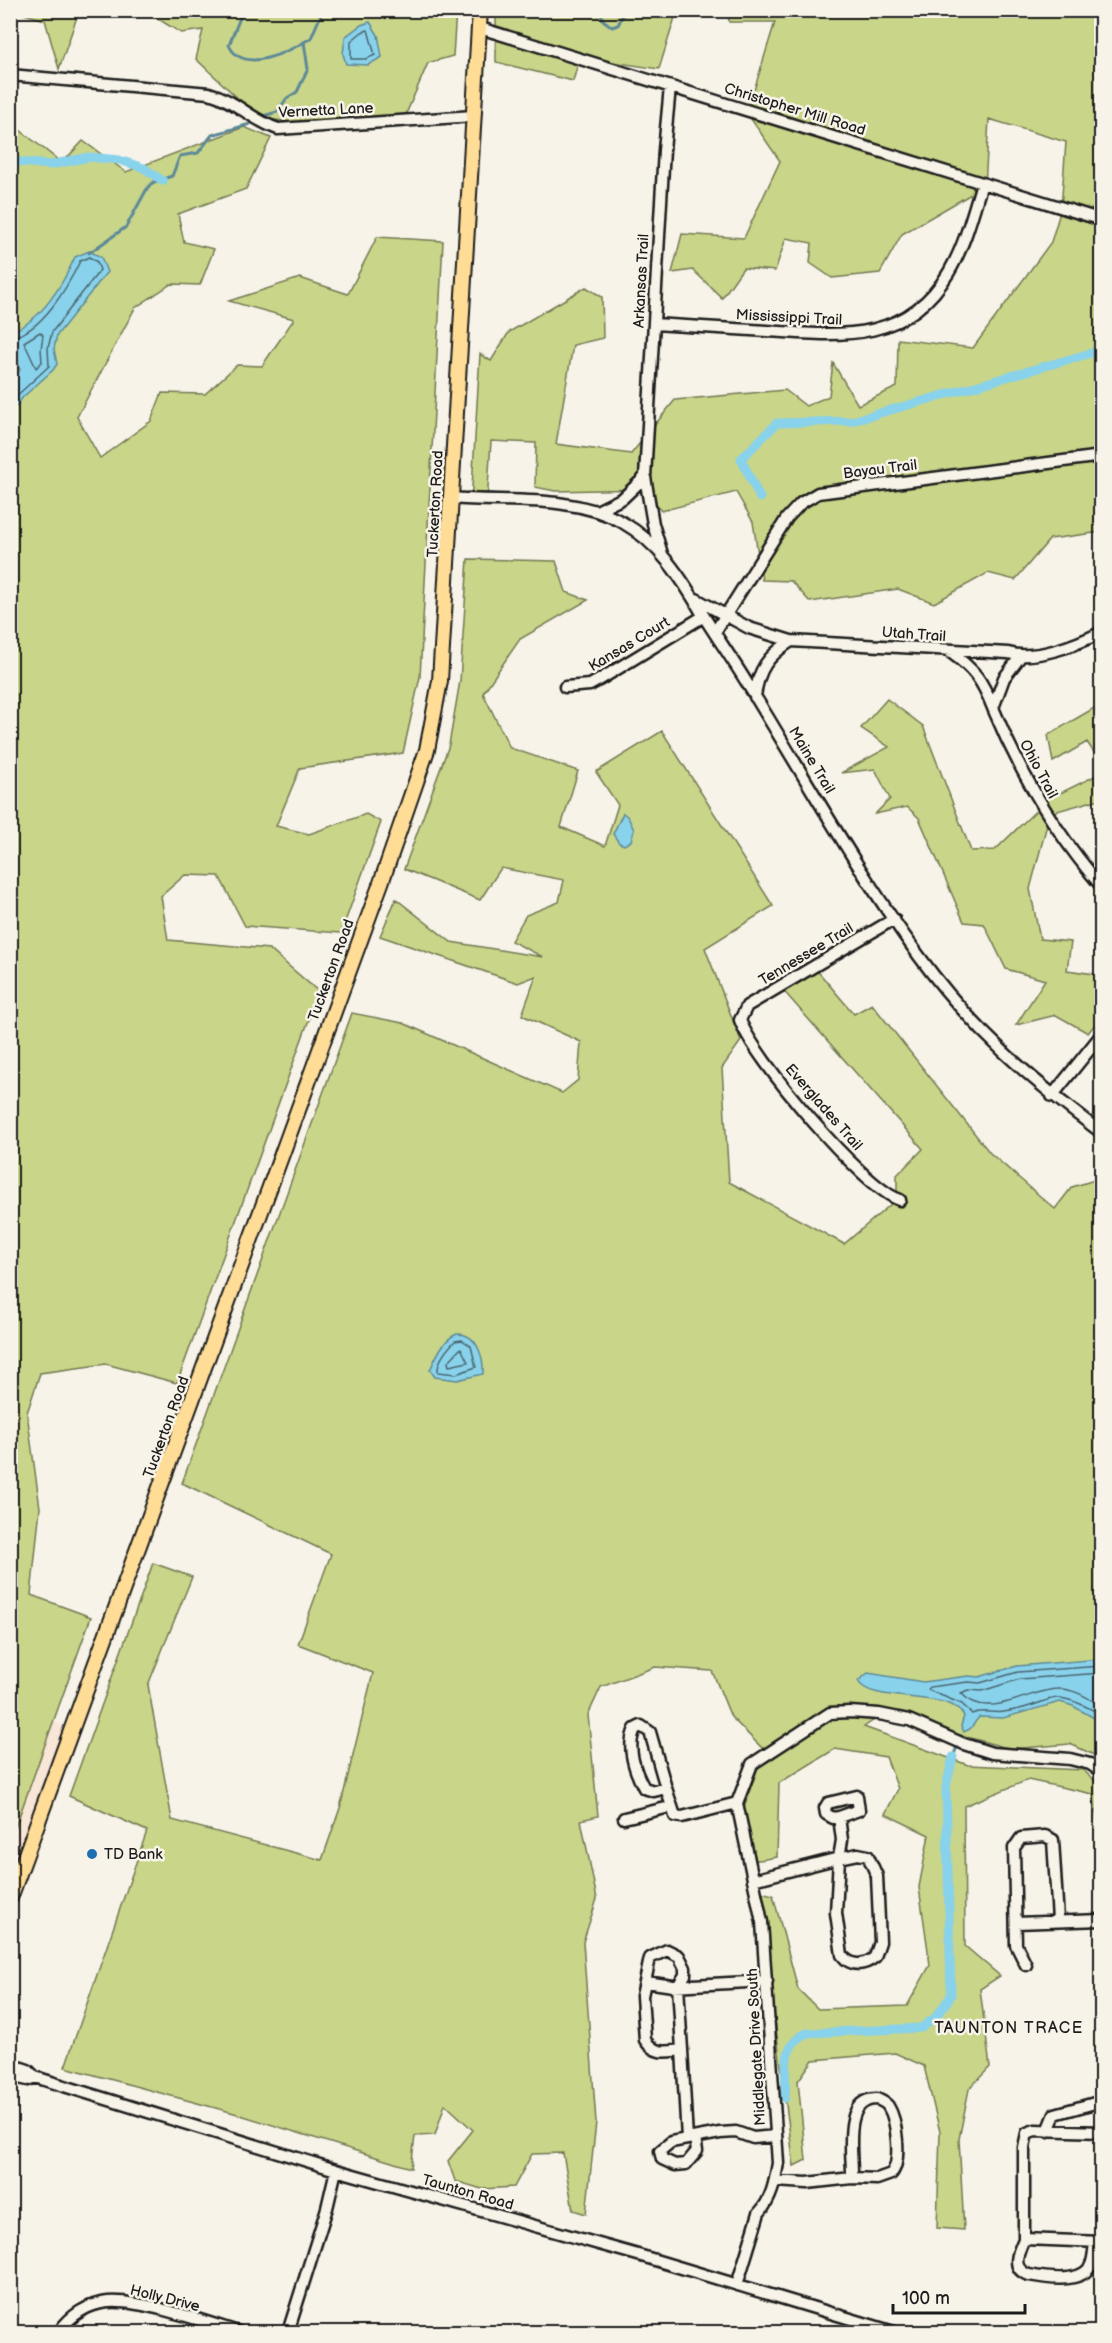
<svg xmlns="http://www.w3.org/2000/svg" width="1112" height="2343" viewBox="0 0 1112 2343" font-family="'Balsamiq Sans',sans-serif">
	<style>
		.built { fill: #f8e6d6 }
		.green { fill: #c9d588; stroke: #727852; stroke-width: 1.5 }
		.water { fill: #89d2eb; stroke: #5d8998; stroke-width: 1.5 }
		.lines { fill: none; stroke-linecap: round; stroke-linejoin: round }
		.shore { stroke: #48656f; stroke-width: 1.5 }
		.stream { stroke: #5d8998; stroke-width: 3 }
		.canal { stroke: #89d2eb; stroke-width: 9 }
		.minor-casing { stroke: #1c1c1c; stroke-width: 15 }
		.major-casing { stroke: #1c1c1c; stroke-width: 18 }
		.minor { stroke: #f7f3e8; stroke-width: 10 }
		.major { stroke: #ffdd96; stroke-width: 14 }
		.poi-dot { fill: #1f6fb2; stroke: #f7f3e8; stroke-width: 2 }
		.labels { text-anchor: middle; stroke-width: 5; stroke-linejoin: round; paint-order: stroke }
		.street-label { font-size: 15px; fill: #1c1c1c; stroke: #f7f3e8 }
		.poi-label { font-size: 15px; fill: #1c1c1c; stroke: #f7f3e8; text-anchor: start }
		.neighbourhood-label { font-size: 16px; letter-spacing: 1.5px; fill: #1c1c1c; stroke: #f7f3e8 }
	</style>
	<rect width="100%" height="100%" fill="#f7f3e8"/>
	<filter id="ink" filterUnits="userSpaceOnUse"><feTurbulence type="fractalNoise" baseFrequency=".0167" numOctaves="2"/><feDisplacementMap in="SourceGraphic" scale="12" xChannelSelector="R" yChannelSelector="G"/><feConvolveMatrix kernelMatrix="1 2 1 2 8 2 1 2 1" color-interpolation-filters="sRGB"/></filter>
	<g filter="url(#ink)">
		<path class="built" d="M11,1692L71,1732L11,1897Z"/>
		<path class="green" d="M11,10L79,11L59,69L45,20Z
			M145,11H456L453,56L428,63L406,114L324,126L259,118L196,59L203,30L181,33Z
			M496,11H677L659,69L580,57L573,81L496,62Z
			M728,11H1101V532L1050,539L1015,580L988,573L934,603L898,589L810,602L791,581L762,580L753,522L736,492L661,511L645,489L555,491L535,487L536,443L491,441L487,503L471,504L480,354L491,361L509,332L586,287L602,297L603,338L573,345L556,444L631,454L675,400L785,390L806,406L829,396L833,363L858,405L897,387L898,339L973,348L1051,242L1061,209L1066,142L989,119L985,186L902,234L880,273L832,278L810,263L812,243L786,238L775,271L743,268L722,298L693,270L672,273L682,234L744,238L780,161L747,113L775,22H729Z
			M11,123L62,163L83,141L126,172L244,127L271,138L246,189L178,214L184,242L214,249L200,285L171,284L135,308L77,417L100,458L151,421L162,393L205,394L237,365L262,366L294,319L229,301L300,278L348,294L377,237L443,241L420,677L403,753L300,768L276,826L309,834L366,814L381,822L341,933L245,926L219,876L185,875L161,896L168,940L269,949L319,992L177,1383L106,1364L40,1373L27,1413L40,1508L31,1595L91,1617L11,1839Z
			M468,559L556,561L566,592L588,600L520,639L483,693L510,748L578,771L561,827L605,846L618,805L596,772L662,731L773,906L705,948L741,1041L722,1068L729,1182L844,1244L897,1199V1175L923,1149L781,988L815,968L854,1014L872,1004L990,1153L1055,1209L1072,1187L1101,1178V1758L1070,1744L1011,1749L883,1714L864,1727L968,1765L1083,1770L1101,1786V1842L1093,1794L1028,1780L964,1806L965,1946L1000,1976L980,1989L990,2067L969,2089L959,2139L964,2230L937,2228L940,2132L924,2066L895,2053L813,2060L798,2081L806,2160L794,2166L758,1891L773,1895L798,1989L818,2009L907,2006L930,1965L919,1887L929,1835L885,1814L898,1789L886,1757L835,1749L779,1783L777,1857L753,1861L744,1807L764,1750L731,1717L712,1671L655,1667L601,1687L588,1715L598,1816L581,1820L597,1899L583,1942L596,2122L586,2214L573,2210L563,2153L532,2154L514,2187L482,2189L455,2181L448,2161L473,2130L445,2104L435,2135L415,2136L411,2168L234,2113L65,2067L147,1831L69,1796L153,1563L192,1577L148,1685L172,1820L322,1860L340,1808L373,1673L298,1644L331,1554L182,1483L352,1013L403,1023L562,1093L578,1080L581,1042L522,1015L536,976L518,983L380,936L396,899L451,942L543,957L511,941L526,915L559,902L564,880L501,868L480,900L404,869L449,745L460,681Z
			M887,699L923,726L971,851L995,850L1048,799L1101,773V802L1100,799L1050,813L1030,889L1040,939L1071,942L1067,970L1101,975V1017L1088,1033L1056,1015L1016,1025L1045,980L1006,969L984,924L964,922L919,818L907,807L875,814L890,799L875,769L841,773L889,747L861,728Z
			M1101,704V763L1087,742L1053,762L1048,735Z"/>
		<path class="water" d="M370,22L378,35L382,57L368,65L346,64L343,54L345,37L361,25Z
			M89,251L101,257L107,272L57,335L54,349L57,364L53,370L23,397L11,413V386L20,370L16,355L11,350V331C40,323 63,284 75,257Z
			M623,813L628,817L634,830L631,841L624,845L619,843L613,834Z
			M457,1334C477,1333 484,1357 483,1374L457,1380L435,1377L430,1370C436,1357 443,1339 457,1334Z
			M1101,1659V1722L1073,1706L1060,1702L1003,1718L979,1717L970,1729L964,1732L961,1726L964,1716C953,1689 869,1705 858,1681L868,1673L923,1682L968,1676L979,1677L1017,1666Z"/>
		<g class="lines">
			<path class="shore" d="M368,30L375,55L366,59H351V41L362,32Z
				M40,332L43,335L41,349L42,362L36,368L24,342Z
				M10,337C41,334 68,286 80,261L89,257L97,262L100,270L52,332L48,348L49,366L10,402
				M462,1340L471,1346L476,1367L456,1374L438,1372C437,1361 447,1349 455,1341Z
				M461,1348L468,1362L449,1366L448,1362Z
				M1102,1666L1018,1672L980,1683L968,1682L930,1687L928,1690L962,1704L972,1714C983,1709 992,1714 1004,1712C1056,1705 1046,1683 1102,1715
				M1102,1673L1020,1679L982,1691L968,1690L961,1693C987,1722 1027,1690 1058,1689C1074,1688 1089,1699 1102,1706"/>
			<path class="stream" d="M243,10L229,45C243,76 290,51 311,38L323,10
				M600,10L603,20L612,27L618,25L625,10
				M263,116L277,112L287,98L297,92L308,69L304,42
				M89,253L126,227L148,187L154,182L172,176L180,156L198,153L212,135L250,124
				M1102,317L1099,325L1102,335
				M953,1757L958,1744"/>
			<path class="canal" d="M10,161L50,165L89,157L119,160L144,168L163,181
				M760,498L741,459L777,423L852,421L1102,350
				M785,2098C787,2074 780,2044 807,2033L921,2028L935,2018L951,1996L946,1787L953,1757"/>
			<g class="minor-casing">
				<path id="minor" d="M480,28L1102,220
					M10,75L209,93C235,100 253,121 278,129L474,116
					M654,324C692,326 729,329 767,331C839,336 907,344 949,272C965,245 973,212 982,183
					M645,477L664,150L670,87
					M452,498C507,503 571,494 622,522C659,543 682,578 703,615C718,639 735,663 750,688C805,777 857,871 919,956C973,1030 1029,1078 1102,1133
					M597,511L623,498L645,477L653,524L662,554
					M696,599L749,628L791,641L1008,653C1035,661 1076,645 1102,632
					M715,632L787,518L801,503L818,493L1102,456
					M950,652C975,670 982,680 993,708
					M1020,657L1004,678L993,708C1020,773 1055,833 1102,887
					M565,687L590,685L599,680L704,616
					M755,697C758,669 768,656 791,641
					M894,919L747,1006L740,1020C753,1057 863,1188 900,1200
					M1052,1096L1102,1034
					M666,1788L650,1732L641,1726L635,1729C626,1747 635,1772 644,1788L654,1791L666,1788L675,1816L682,1817L737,1803
					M624,1818L670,1807
					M858,1854L868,1856L877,1876L880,1942L875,1957C864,1966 851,1967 842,1955L836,1913L839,1858Z
					M753,1880L839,1858L842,1840L839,1817L859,1810L857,1796L828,1803L825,1808L826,1814L833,1818L839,1817
					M1016,1923L1102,1920
					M667,1950L679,1956L685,1968V1975L678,1986L682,2050C666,2052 655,2055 645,2040L642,1996L650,1958Z
					M1026,1965L1016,1945L1014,1848L1021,1838L1045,1836L1053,1840L1058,1920
					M646,1982L673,1986L767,1981
					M682,2050L687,2139
					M10,2064L28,2070L35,2077L336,2170L645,2257L894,2332
					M10,2076L28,2080L35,2077
					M877,2099C881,2101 885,2102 888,2106C897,2120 902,2162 891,2174L877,2179L852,2178C853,2155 841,2098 877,2099Z
					M1048,2131L1055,2114L1102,2101
					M695,2138L697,2151L686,2164L675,2165L662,2159L660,2151L671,2142L720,2133L736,2132L753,2138L776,2136
					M775,2181L807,2183L852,2178
					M1024,2239V2147L1027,2133L1035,2130L1102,2132
					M1095,2242C1094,2250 1094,2260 1090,2267C1079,2284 1045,2278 1029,2275C1010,2269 1018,2252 1024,2239L1102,2242
					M737,2285L759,2213C772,2199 775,2181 778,2163L762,1922L737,1803L752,1764L830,1713L850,1712L879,1714L909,1720L964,1744L992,1753L1070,1759L1090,1764L1102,1772
					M59,2332C70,2316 87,2304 108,2302C140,2299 206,2322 238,2332
					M288,2332L327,2208L336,2170"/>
			</g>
			<g class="major-casing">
				<path id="major" d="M10,1898L381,883L427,750L440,681L480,10"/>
			</g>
			<use href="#minor" class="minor"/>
			<use href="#major" class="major"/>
		</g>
	</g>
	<circle class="poi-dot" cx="92" cy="1854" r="6"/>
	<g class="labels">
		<g class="street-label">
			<text transform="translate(795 109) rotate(17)" y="5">Christopher Mill Road</text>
			<text transform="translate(326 110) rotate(-3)" y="5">Vernetta Lane</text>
			<text transform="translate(641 281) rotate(-87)" y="5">Arkansas Trail</text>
			<text transform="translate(789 317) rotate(3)" y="5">Mississippi Trail</text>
			<text transform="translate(880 469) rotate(-7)" y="5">Bayau Trail</text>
			<text transform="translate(435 504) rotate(-87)" y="5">Tuckerton Road</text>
			<text transform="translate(914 634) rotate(4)" y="5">Utah Trail</text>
			<text transform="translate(629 644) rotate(-31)" y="5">Kansas Court</text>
			<text transform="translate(812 760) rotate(59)" y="5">Maine Trail</text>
			<text transform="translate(1039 769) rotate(62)" y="5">Ohio Trail</text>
			<text transform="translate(806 954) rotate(-31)" y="5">Tennessee Trail</text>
			<text transform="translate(331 970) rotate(-70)" y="5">Tuckerton Road</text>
			<text transform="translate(824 1107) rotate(49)" y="5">Everglades Trail</text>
			<text transform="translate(166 1427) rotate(-70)" y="5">Tuckerton Road</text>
			<text transform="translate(756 2047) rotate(-93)" y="5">Middlegate Drive South</text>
			<text transform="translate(468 2192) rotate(16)" y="5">Taunton Road</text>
			<text transform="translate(165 2298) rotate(14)" y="5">Holly Drive</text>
		</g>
		<g class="poi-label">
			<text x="104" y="1859">TD Bank</text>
		</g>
		<g class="neighbourhood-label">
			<text x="1009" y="2033">TAUNTON TRACE</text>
		</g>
	</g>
	<rect width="1112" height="2343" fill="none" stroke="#f7f3e8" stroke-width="36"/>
	<rect x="18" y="18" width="1076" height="2307" fill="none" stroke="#1c1c1c" stroke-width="2" filter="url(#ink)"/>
	<path d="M893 2304v9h132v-9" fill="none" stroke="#1c1c1c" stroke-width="3"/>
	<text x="902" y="2304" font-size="18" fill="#1c1c1c" stroke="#f7f3e8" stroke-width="4.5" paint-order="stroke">100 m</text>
</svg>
